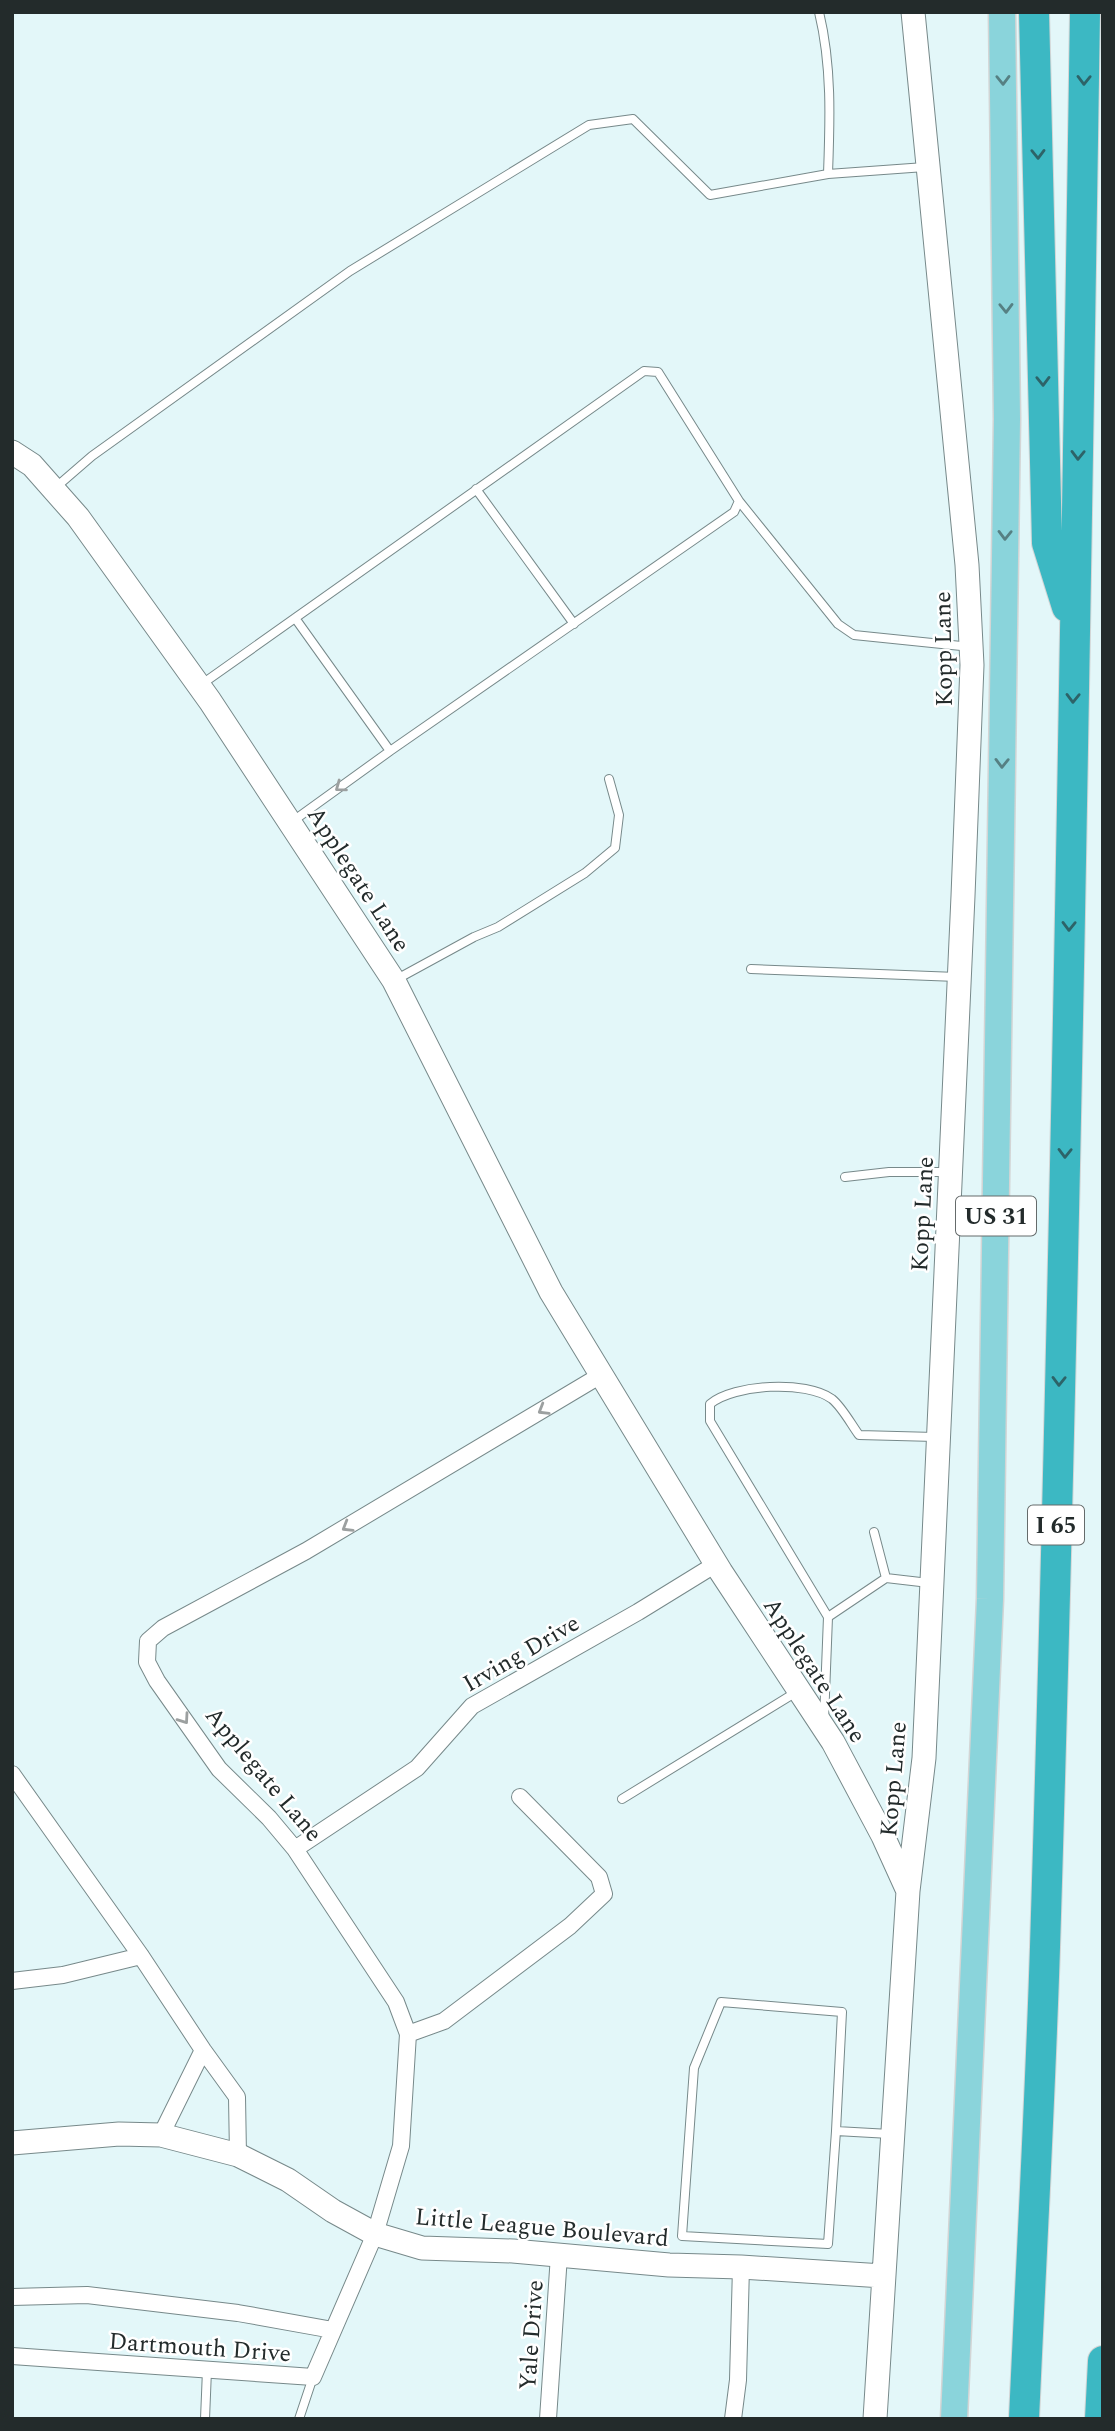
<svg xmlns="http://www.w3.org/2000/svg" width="1115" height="2431" viewBox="0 0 1115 2431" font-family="Spectral,serif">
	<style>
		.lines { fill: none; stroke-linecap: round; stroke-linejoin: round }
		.lane-casing { stroke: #77898a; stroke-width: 10 }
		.street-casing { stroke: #77898a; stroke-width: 18 }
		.secondary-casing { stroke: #77898a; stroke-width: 25 }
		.primary-casing { stroke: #d3d5d5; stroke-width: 29 }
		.highway-casing { stroke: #d3d5d5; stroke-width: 32 }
		.lane { stroke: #fff; stroke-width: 8 }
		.street { stroke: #fff; stroke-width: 16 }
		.secondary { stroke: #fff; stroke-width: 23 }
		.primary { stroke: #8ad4db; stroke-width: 26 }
		.highway { stroke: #3cb8c3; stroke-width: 30 }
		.oneway { stroke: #568083 }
		.oneway2 { stroke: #2d6368 }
		.oneway3 { stroke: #9ca0a0 }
		.labels { text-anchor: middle; stroke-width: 5; stroke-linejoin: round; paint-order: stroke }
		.shield { fill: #fff; stroke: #656b6b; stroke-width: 2 }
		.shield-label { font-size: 23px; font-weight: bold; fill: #232b2b }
		.street-label { font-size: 24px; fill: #232b2b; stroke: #fff }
	</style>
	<rect width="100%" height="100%" fill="#e3f7f9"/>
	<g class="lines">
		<g class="lane-casing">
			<path id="lane" d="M819,12C832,66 830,120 828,174
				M55,488L92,456L350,271L589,125L633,119L710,195L828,174L925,167
				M476,489L574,624
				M739,501L838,624L854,635L971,647
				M202,684L644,371L658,372L739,501L734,512L390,751L295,618
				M293,821L390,751
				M751,969L957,977
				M397,979L474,937L498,927L585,873L615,848L619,815L609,779
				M845,1177L889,1172H950
				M874,1532L886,1578L828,1617L710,1421V1404C734,1384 806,1380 832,1399C842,1407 851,1424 859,1435L935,1437
				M886,1578L929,1583
				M824,1720L828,1617
				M622,1799L798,1691
				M836,2131L828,2244L682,2236L694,2068L721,2002L842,2012L836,2131L890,2134
				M205,2419L207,2370
				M299,2419L313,2377"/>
		</g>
		<g class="street-casing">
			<path id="street" d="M12,1774L141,1956L203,2050L237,2097L238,2155
				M295,1849L417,1768L472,1706L638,1612L716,1564
				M12,1981L63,1975L141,1956
				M408,2034L444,2021L570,1926L604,1894L599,1877L520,1797
				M161,2135L203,2050
				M12,2297L87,2295L238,2313L333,2330
				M12,2356L313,2377L375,2234L401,2146L408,2034L396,2002L295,1849L269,1818L219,1769L157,1681L147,1662L148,1641L163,1628L306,1551L601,1375
				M548,2419L559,2255
				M733,2419L738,2380L741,2267"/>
		</g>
		<g class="secondary-casing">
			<path id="secondary" d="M12,452L32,465L78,517L210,701L394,981L551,1292L721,1572L833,1742L883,1836L908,1891
				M12,2143L119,2134L161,2135L238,2155L288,2180L333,2211L375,2234L422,2248L513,2251L669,2265L741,2267L883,2276
				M875,2419L908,1891L924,1758L963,896L972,665L967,565L913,12"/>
		</g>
		<g class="primary-casing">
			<path id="primary" d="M954,2419L990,1599L1007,419L1002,12"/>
		</g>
		<g class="highway-casing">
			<path id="highway" d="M1034,12L1047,543L1067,607
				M1024,2419C1031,2262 1040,2105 1045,1947C1065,1303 1075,657 1085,12
				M1100,2419L1103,2361"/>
		</g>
		<use href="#lane" class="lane"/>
		<use href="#street" class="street"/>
		<use href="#secondary" class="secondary"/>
		<use href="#primary" class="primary"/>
		<use href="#highway" class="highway"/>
	</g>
	<defs><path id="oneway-chevron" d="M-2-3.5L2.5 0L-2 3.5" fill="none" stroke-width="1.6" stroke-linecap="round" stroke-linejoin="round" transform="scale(1.75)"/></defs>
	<g class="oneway">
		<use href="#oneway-chevron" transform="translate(1003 80) rotate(89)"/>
		<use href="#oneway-chevron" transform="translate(1006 308) rotate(89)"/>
		<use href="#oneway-chevron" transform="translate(1005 535) rotate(91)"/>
		<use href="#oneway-chevron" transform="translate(1002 763) rotate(91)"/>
	</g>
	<g class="oneway2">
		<use href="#oneway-chevron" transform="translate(1084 80) rotate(91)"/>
		<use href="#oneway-chevron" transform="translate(1038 154) rotate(89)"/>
		<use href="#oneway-chevron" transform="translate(1043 381) rotate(89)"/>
		<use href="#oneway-chevron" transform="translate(1078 455) rotate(91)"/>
		<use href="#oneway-chevron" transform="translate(1073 698) rotate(91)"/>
		<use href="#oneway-chevron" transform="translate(1069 926) rotate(91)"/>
		<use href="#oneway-chevron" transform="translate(1065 1153) rotate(91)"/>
		<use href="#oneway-chevron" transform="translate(1059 1381) rotate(91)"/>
	</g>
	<g class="oneway3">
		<use href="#oneway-chevron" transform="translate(340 787) rotate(144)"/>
		<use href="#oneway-chevron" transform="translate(543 1410) rotate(149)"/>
		<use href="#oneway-chevron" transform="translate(347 1527) rotate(149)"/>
		<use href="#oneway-chevron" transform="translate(184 1719) rotate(55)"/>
	</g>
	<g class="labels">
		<g class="shield">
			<rect x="956" y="1196.5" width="80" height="39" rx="5"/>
			<rect x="1028" y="1505.5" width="56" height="39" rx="5"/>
		</g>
		<g class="shield-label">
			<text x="996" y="1224">US 31</text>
			<text x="1056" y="1533">I 65</text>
		</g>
		<g class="street-label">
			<text transform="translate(943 649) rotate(-91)" y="8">Kopp Lane</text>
			<text transform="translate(359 879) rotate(57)" y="8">Applegate Lane</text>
			<text transform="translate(922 1214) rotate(-87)" y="8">Kopp Lane</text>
			<text transform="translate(521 1653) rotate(-30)" y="8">Irving Drive</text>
			<text transform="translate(815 1670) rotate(57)" y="8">Applegate Lane</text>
			<text transform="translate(264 1774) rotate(50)" y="8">Applegate Lane</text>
			<text transform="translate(893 1779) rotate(-85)" y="8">Kopp Lane</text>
			<text transform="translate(542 2227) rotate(5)" y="8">Little League Boulevard</text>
			<text transform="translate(531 2335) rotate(-86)" y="8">Yale Drive</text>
			<text transform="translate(200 2347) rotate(4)" y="8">Dartmouth Drive</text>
		</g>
	</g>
	<rect width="1115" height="2431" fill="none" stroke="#232b2b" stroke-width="28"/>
</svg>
